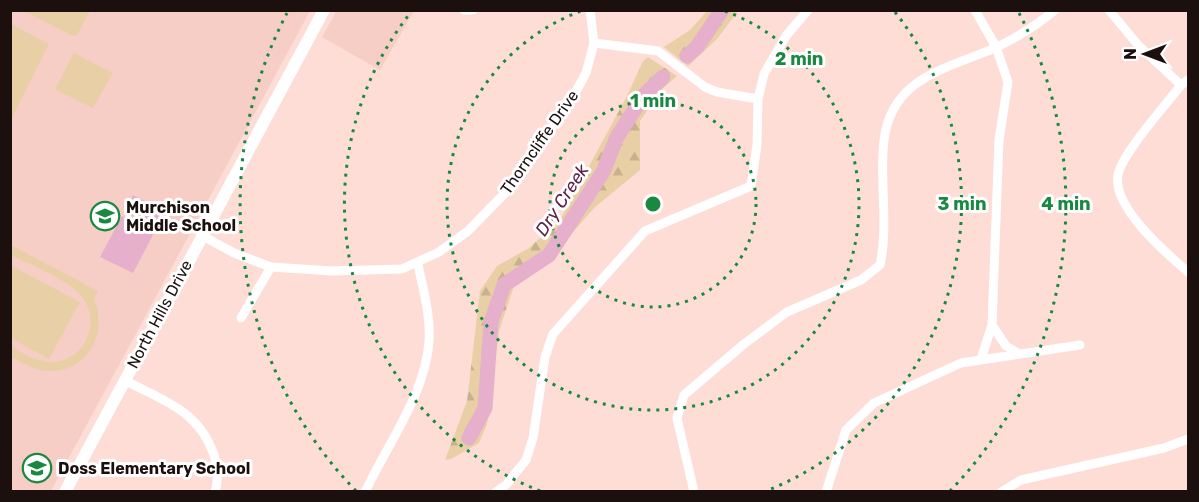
<svg xmlns="http://www.w3.org/2000/svg" width="1199" height="502" viewBox="0 0 1199 502" font-family="Rubik,sans-serif">
	<style>
		.built { fill: #f6cec5 }
		.forest { fill: url(#forest-firs) }
		.pitch { fill: #e9cfa6 }
		.water { fill: #e6b0cc }
		.lines { fill: none; stroke-linecap: round; stroke-linejoin: round }
		.river { stroke: #e6b0cc; stroke-width: 15 }
		.minor { stroke: #fff; stroke-width: 9 }
		.tertiary { stroke: #fff; stroke-width: 12 }
		.ring { fill: none; stroke: #198941; stroke-width: 3; stroke-dasharray: 3 6 }
		.labels { text-anchor: middle; stroke-width: 6; stroke-linejoin: round; paint-order: stroke }
		.street-label { font-size: 16px; fill: #1b100e; stroke: #fff }
		.poi-label { font-size: 16px; font-weight: bold; fill: #1b100e; stroke: #fff; text-anchor: start }
		.water-label { font-size: 18px; font-style: italic; fill: #602147; stroke: #fff }
		.centre { fill: #198941; stroke: #fff; stroke-width: 3 }
		.ring-label { font-size: 18px; text-anchor: middle; font-weight: bold; fill: #198941; stroke: #fff; stroke-width: 6; stroke-linejoin: round; paint-order: stroke }
	</style>
	<defs>
		<pattern id="forest-firs" width="22" height="20" patternUnits="userSpaceOnUse" patternTransform="scale(1.5)"><rect width="22" height="20" fill="#e9cfa6"/><path d="M5 1l3.5 6h-7zM16 11l3.5 6h-7z" fill="#c7b18e"/></pattern>
	</defs>
	<rect width="100%" height="100%" fill="#fdddd6"/>
	<path class="built" d="M337,10H413L414,11L380,70L322,37Z
		M10,11H310L51,491H11Z"/>
	<path class="forest" d="M707,11H738L717,39L688,66L664,47L690,30Z
		M648,57L677,76L661,90L640,121V170L594,208L543,267L514,286L499,331L487,424L479,443L451,459L445,460L467,401L480,291L497,266L529,248L560,220L627,96L643,61Z"/>
	<path class="pitch" d="M24,11L90,10V11L77,35L73,36Z
		M11,24L49,44L11,120Z
		M74,53L113,73L93,108L55,89Z
		M11,245L98,291L94,299C108,332 89,372 49,371C35,371 23,363 11,357V346C23,353 35,361 49,362C83,364 103,323 82,297C70,280 30,265 11,255Z
		M10,265L80,302L49,359L11,338Z"/>
	<path class="water" d="M133,195L163,211L155,227L125,212Z
		M122,216L154,233L133,273L100,257Z"/>
	<g class="lines">
		<path class="river" d="M687,56L697,47L722,10
			M469,438L485,408L491,322L504,285L549,255L603,172L617,137L644,95L663,77"/>
		<path class="minor" d="M464,10H473
			M975,10L996,47L1008,82L999,140L992,325L981,359
			M1109,10L1138,45L1181,85
			M594,43L658,51L705,87L717,92L758,99
			M1188,80L1181,85C1166,105 1122,153 1118,175C1112,207 1166,253 1188,272
			M201,235L234,253L271,267L332,271L402,269L439,252L468,231L506,192L573,97L586,73L594,43L590,10
			M241,318L271,267
			M992,325L1006,346L1019,354
			M124,380C162,400 199,410 214,455C217,466 219,480 215,492
			M365,492C387,445 425,395 429,342C431,316 423,290 418,264
			M496,492L506,485L526,460L533,438L545,357L553,334L645,231L751,186L757,145L758,99L764,74L786,36L808,10
			M694,492L677,418L684,395L744,344L787,312L861,280L880,265C889,225 879,181 884,140C892,76 948,69 997,47C1018,37 1037,25 1055,10
			M826,492L846,430L874,403L961,363L1080,345
			M1001,492L1021,480L1164,448L1188,439"/>
		<path class="tertiary" d="M65,492L324,10"/>
	</g>
	<g class="ring">
		<circle cx="653" cy="204" r="103"/>
		<path d="M725 11A206 206 0 1 1 581 11"/>
		<path d="M540 491A309 309 0 0 1 411 12M895 12A309 309 0 0 1 766 491"/>
		<path d="M356 491A413 413 0 0 1 287 13M1019 13A413 413 0 0 1 950 491"/>
	</g>
	<defs>
		<g id="school-ring" transform="scale(1.5)"><circle r="9.5" fill="#fff" stroke="#198941" stroke-width="1.5"/><path d="M0-5L7-2L0 1L-7-2ZM-4 1L0 2.5L4 1V4Q0 6-4 4Z" fill="#198941"/></g>
	</defs>
	<g fill-rule="evenodd">
		<use href="#school-ring" x="105" y="216"/>
		<use href="#school-ring" x="37" y="468"/>
	</g>
	<g class="labels">
		<g class="street-label">
			<text transform="translate(539 142) rotate(-55)" y="6">Thorncliffe Drive</text>
			<text transform="translate(159 314) rotate(-62)" y="6">North Hills Drive</text>
		</g>
		<g class="poi-label">
			<text x="126" y="213">Murchison<tspan x="126" dy="18">Middle School</tspan></text>
			<text x="58" y="474">Doss Elementary School</text>
		</g>
		<g class="water-label">
			<text transform="translate(562 200) rotate(-57)" y="6">Dry Creek</text>
		</g>
	</g>
	<circle cx="653" cy="204" r="9" class="centre"/>
	<g class="ring-label">
		<text x="799" y="65">2 min</text>
		<text x="653" y="107">1 min</text>
		<text x="962" y="210">3 min</text>
		<text x="1066" y="210">4 min</text>
	</g>
	<rect width="1199" height="502" fill="none" stroke="#1b100e" stroke-width="24"/>
	<g transform="translate(1145 54) rotate(270)" stroke="#ffffff" stroke-width="4.5" paint-order="stroke">
	<path d="M0-4.5L10 22L0 15L-10 22Z" fill="#1b100e"/>
	<text y="-9" font-size="16" font-weight="bold" text-anchor="middle" fill="#1b100e">N</text>
	</g>
</svg>
